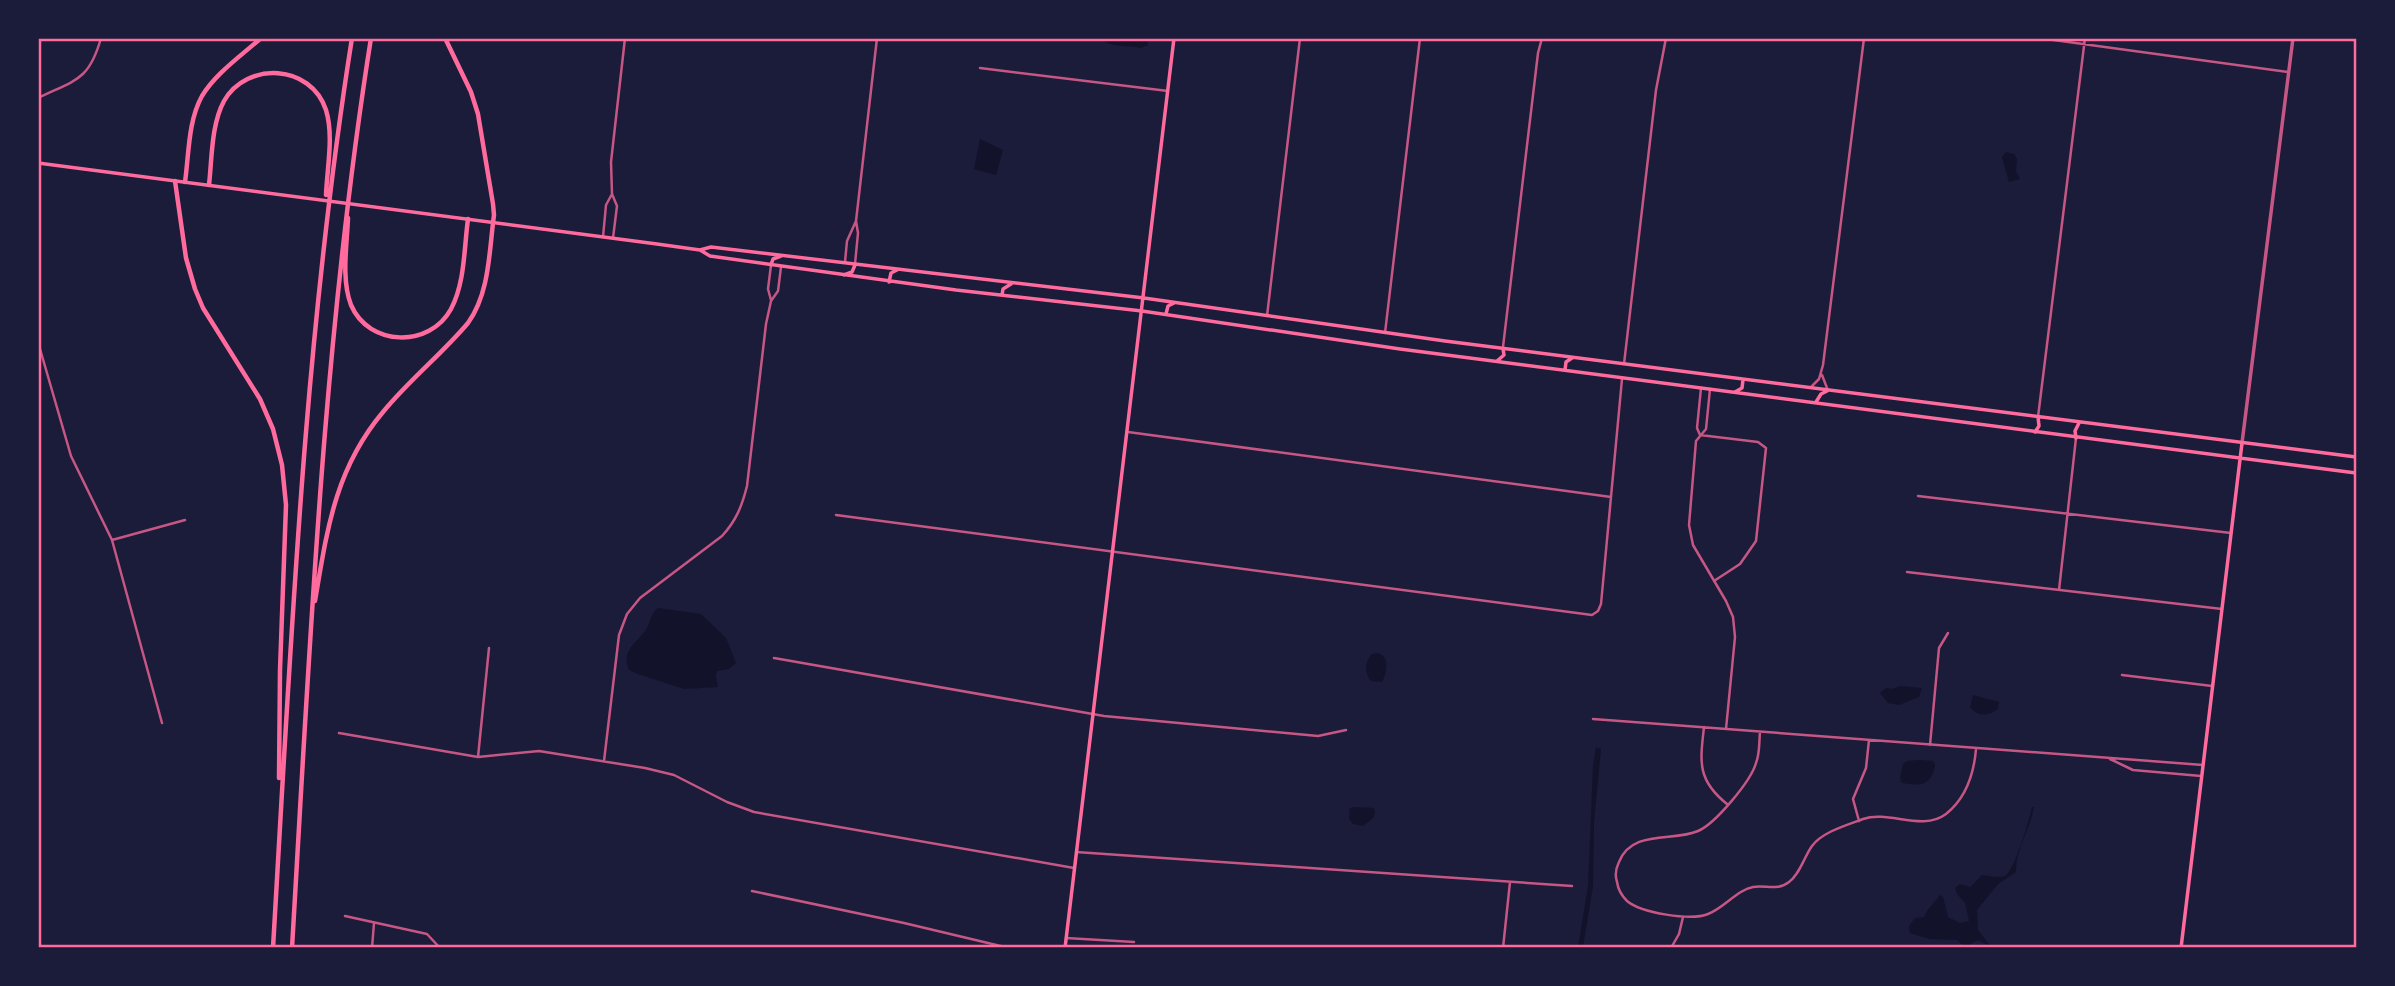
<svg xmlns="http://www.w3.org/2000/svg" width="2395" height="986" viewBox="0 0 2395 986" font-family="'Archivo Narrow',sans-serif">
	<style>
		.water { fill: #12122b }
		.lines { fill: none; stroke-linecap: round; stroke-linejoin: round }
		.minor { stroke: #c65784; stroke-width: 2.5 }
		.tertiary { stroke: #c65784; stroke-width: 3.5 }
		.secondary { stroke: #ff6b9d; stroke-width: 3.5 }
		.motorway { stroke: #ff6b9d; stroke-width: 4.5 }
		.neatline { fill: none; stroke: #ff6b9d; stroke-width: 2.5 }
	</style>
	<rect width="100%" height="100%" fill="#1b1b3a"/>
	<path class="water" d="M1147,38L1148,45L1141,48C1129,45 1110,48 1102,39Z
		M980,139L1003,150L996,175L974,169Z
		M2006,152L2014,154L2017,159L2016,171L2020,179L2009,182L2002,157Z
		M658,608L701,614L726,638L736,663L729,669L717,671L716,676L718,687L684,689L638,674L629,670C620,649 639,642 647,628C651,620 651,613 658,608Z
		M1378,653C1390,657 1387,672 1382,682L1371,681C1364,673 1365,661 1372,654Z
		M1900,686L1922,688L1919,697L1899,705L1888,703L1880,693L1886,688L1892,689Z
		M1973,695L1999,702L1998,709C1988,716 1977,717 1970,707Z
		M1596,747L1601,749L1594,822L1593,886L1583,947H1578L1588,886L1593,765Z
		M1919,760L1933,761L1935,764C1932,786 1921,786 1902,783L1900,778L1903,764L1907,761Z
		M1356,807L1374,808L1375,813L1373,818L1363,826L1353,824L1349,819L1350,808Z
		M2032,807H2034C2030,829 2016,849 2016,872L1998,884L1977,910L1978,930L1991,947L1978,940L1965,947L1957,940L1929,939L1910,933L1909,926L1915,918L1924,917C1928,907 1934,904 1940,895L1943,897L1948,917L1960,923L1969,921L1965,903L1957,894L1955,888L1960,884L1970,887L1982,875C1989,876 1999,878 2005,876C2014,872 2030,818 2032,807Z"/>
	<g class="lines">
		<path class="minor" d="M2039,38L2288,72
			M2320,38L2356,40
			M980,68L1168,91
			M38,98C75,80 89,81 101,38
			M603,237L606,205L612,194
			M613,238L617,206L612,194L611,162L625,38
			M845,262L847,241L856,221
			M855,264L858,233L856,221L877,38
			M771,265L768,289L771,300
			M1267,316L1300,38
			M1385,333L1420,38
			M38,342L71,456L112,540L162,723
			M1503,347L1538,53L1542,38
			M1624,364L1656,90L1666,38
			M1822,375L1827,388
			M1812,386L1819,379L1823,365L1864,38
			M1710,389L1706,429L1696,441L1689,525L1693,545L1726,601L1733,617L1735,637L1726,729
			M2038,417L2085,38
			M1128,432L1611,497
			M1700,435L1758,442L1766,448L1756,541L1740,564L1714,581
			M1700,435L1697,428L1701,388
			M1918,496L2231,533
			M836,515L1592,615L1598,611L1601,604L1622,379
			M112,540L185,520
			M1907,572L2222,609
			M2059,590L2076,438
			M774,658L1104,716L1318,736L1346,730
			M2122,675L2212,686
			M1593,719L2203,765
			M1704,727C1700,762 1697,780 1727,804
			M1760,732C1759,742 1760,753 1756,763C1751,781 1715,824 1698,831C1673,842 1632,829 1619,862C1616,868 1615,876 1617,882C1618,889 1622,896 1627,901C1641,913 1691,921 1708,914C1724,908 1737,890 1753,887C1766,885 1778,891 1789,882C1800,874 1804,857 1812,846C1822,832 1847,825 1863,819C1889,810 1922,832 1946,814C1966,798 1974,773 1976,749
			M339,733L478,757L539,751L645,768L674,775L727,802L754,812L1074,868
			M1930,745L1939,648L1948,633
			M478,757L489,648
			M2110,759L2133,770L2201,776
			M604,761L619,635L627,614L640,598L722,536C736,521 742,506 747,486L766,324L771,301L778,291L781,267
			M1859,821L1853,799L1866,768L1869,740
			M1076,852L1572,886
			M752,891L904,923L1009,948
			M345,916L427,934L440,948
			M1066,938L1134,942
			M372,948L374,923
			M610,948V947
			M1503,948L1510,882
			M1671,948L1679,934L1683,917"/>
		<path class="tertiary" d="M2242,443L2293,38"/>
		<path class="secondary" d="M38,163L657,244L700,250L710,256L956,290L1142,311L1400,349L2356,473
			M700,250L711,247L1144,298L1445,341L2356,457
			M771,265L773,259L781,256
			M844,275L852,272L855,265
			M889,282L891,273L897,270
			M1002,295L1003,289L1011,284
			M1166,314L1168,306L1174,303
			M1497,361L1504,355L1503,349
			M1565,370L1566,362L1572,358
			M1735,392L1742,388L1743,380
			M1816,402L1821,394L1827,391
			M2035,432L2039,426L2038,417
			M2076,438L2075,431L2079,423
			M1065,948L1174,38
			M2181,948L2242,443"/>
		<path class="motorway" d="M175,181L186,258L195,289L203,308L260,399L273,429L282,465L286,505L280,670L279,778
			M185,182C189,154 188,121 202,96C216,73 241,56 261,38
			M209,185C212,159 211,125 224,101C247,61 311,64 326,110C334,136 327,168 326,195
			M348,218C347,245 341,279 351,305C369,347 430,348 451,309C465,283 464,248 468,219
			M315,601C327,530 335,469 383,412C409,380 442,354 468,323C490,292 489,251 494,215L493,204L478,114L471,92L445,38
			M273,948C291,643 304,340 352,38
			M292,948C310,644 323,340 371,38"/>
	</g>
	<rect width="2395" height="986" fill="none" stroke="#1b1b3a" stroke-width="80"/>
	<rect x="40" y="40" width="2315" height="906" class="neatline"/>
</svg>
